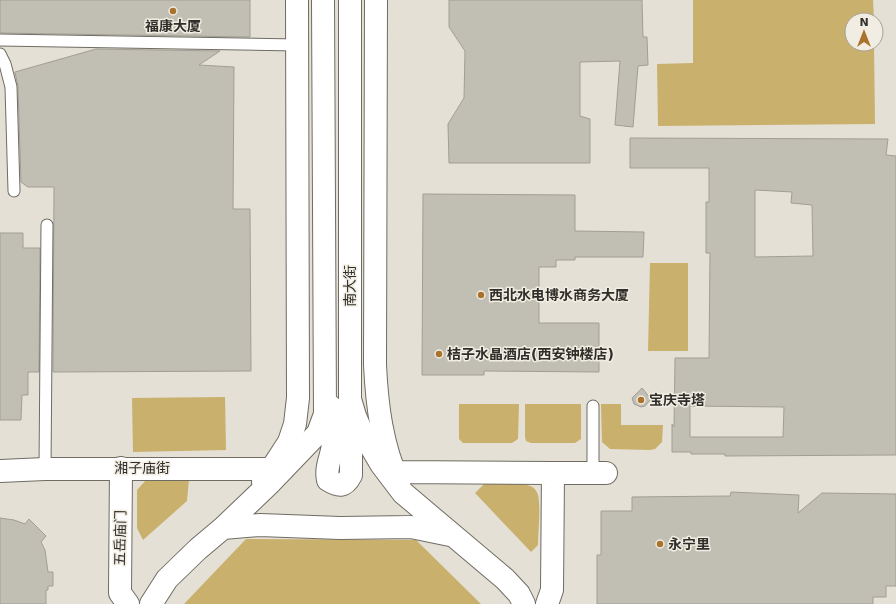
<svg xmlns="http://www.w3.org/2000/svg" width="896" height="604" viewBox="0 0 896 604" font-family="'DejaVu Sans','Noto Sans SC',sans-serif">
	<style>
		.green { fill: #c9b06c }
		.building { fill: #c1beb3; stroke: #a29e94; fill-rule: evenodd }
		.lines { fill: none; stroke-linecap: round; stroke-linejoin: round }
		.service-casing { stroke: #706c63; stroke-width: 13 }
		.minor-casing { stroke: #706c63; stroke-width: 24 }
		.tertiary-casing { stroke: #706c63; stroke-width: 24 }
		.primary-casing { stroke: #706c63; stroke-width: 24 }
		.service { stroke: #fff; stroke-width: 11 }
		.minor { stroke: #fff; stroke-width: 22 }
		.tertiary { stroke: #fff; stroke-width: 22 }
		.primary { stroke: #fff; stroke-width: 22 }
		.poi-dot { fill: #a9732e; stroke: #f1ede2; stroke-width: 1.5 }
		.labels { text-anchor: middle; stroke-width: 3; stroke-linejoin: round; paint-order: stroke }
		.poi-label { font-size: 14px; font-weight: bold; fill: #2f2e2a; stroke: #f1ede2; text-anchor: start }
		.street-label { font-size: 14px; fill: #2f2e2a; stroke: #f1ede2 }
	</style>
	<rect width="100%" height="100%" fill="#e4e0d5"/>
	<path class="green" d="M693,0H873L874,20H852V44H874L875,124L658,126L657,64L693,63Z
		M650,263H688V351H648Z
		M225,397L226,450L133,452L132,398Z
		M459,404H519L518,439L512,443H463L459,439Z
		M525,404H581V439L575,443H531L526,441L525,437Z
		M601,404H621V425H663L662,442L655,449L650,450L610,449L602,442Z
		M189,479L187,501L143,540L137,528V490L146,480Z
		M484,484C494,484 521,482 530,486C534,487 537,491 538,495C541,508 538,531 538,545L531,552L475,493Z
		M246,539L416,540L481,604H184Z"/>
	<path class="building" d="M0,0H250V37L0,33Z
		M449,0H642L643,37H647L648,65L638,66L633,127L615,125L620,61L580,62V116L590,119V163H449L448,124L464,98L465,51L449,27Z
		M96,49L220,51L199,65L234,67L233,209H250L251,371L53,372L54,187H28L21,182L18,87L15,72Z
		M630,138L888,139L886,155L896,156V455L725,456V454H691V452H672V424L674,427L675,358H709L710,253H706V202H709V168H630ZM755,190L792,192L791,203L812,205L813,256L755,257ZM690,406L784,407L783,437H690Z
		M423,194L575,195V231L644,232L643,257H575V260H556V267H539V323H599V372L484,371V375H422Z
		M0,233H23V248H40L39,372H28V395H22L21,420H0Z
		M642,388L651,399L645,406L641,407L634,404L632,398Z
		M731,492L799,495L798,513L822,493L896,494V586H886V597H873V604H597V555H601V511H632V497L730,496Z
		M0,518L14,520L25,524L29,519L46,536L41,542L45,550L48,572H53V586H48V590H46V604H0Z"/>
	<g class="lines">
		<g class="service-casing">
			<path id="service" d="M0,40L297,45
				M0,54L5,64L11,87L14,191
				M593,406V473
				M45,469L47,225"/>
		</g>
		<g class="minor-casing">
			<path id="minor" d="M376,0L375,365C377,406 382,446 399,483
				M384,465L395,472L553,473L552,590L547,604
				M121,468L120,593L128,604
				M553,473H606
				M263,482L289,442L295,424L298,398L297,0"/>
		</g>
		<g class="tertiary-casing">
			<path id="tertiary" d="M0,471L45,469H283"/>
		</g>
		<g class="primary-casing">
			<path id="primary" d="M350,0V399L355,416L361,430L381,464L403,493L505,579L519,594L524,604
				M330,406C333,418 335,431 333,444C332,456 325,467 328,480C339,487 345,487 351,475V414
				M223,528L260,525L340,528L411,527L450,535
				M151,604L167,579L198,549L223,528L271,482L318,433L325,414L323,0"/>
		</g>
		<use href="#service" class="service"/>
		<use href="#minor" class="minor"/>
		<use href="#tertiary" class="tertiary"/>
		<use href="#primary" class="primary"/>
	</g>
	<g class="poi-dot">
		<circle cx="173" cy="11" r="4"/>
		<circle cx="481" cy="295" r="4"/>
		<circle cx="439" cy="354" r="4"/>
		<circle cx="641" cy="400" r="4"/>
		<circle cx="660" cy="544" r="4"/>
	</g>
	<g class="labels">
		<g class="poi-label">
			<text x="173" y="31" text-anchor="middle">福康大厦</text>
			<text x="489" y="300">西北水电博水商务大厦</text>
			<text x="447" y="359">桔子水晶酒店(西安钟楼店)</text>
			<text x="649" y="405">宝庆寺塔</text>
			<text x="668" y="549">永宁里</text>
		</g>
		<g class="street-label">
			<text transform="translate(350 286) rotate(-90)" y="5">南大街</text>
			<text x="142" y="473">湘子庙街</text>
			<text transform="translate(120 538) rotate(-89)" y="5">五岳庙门</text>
		</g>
	</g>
	<g transform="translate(864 32)"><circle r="19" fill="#f1ede2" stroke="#a3a198"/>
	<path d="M0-3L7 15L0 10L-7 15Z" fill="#a9732e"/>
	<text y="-6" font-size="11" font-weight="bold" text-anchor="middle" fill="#2f2e2a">N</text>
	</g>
</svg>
